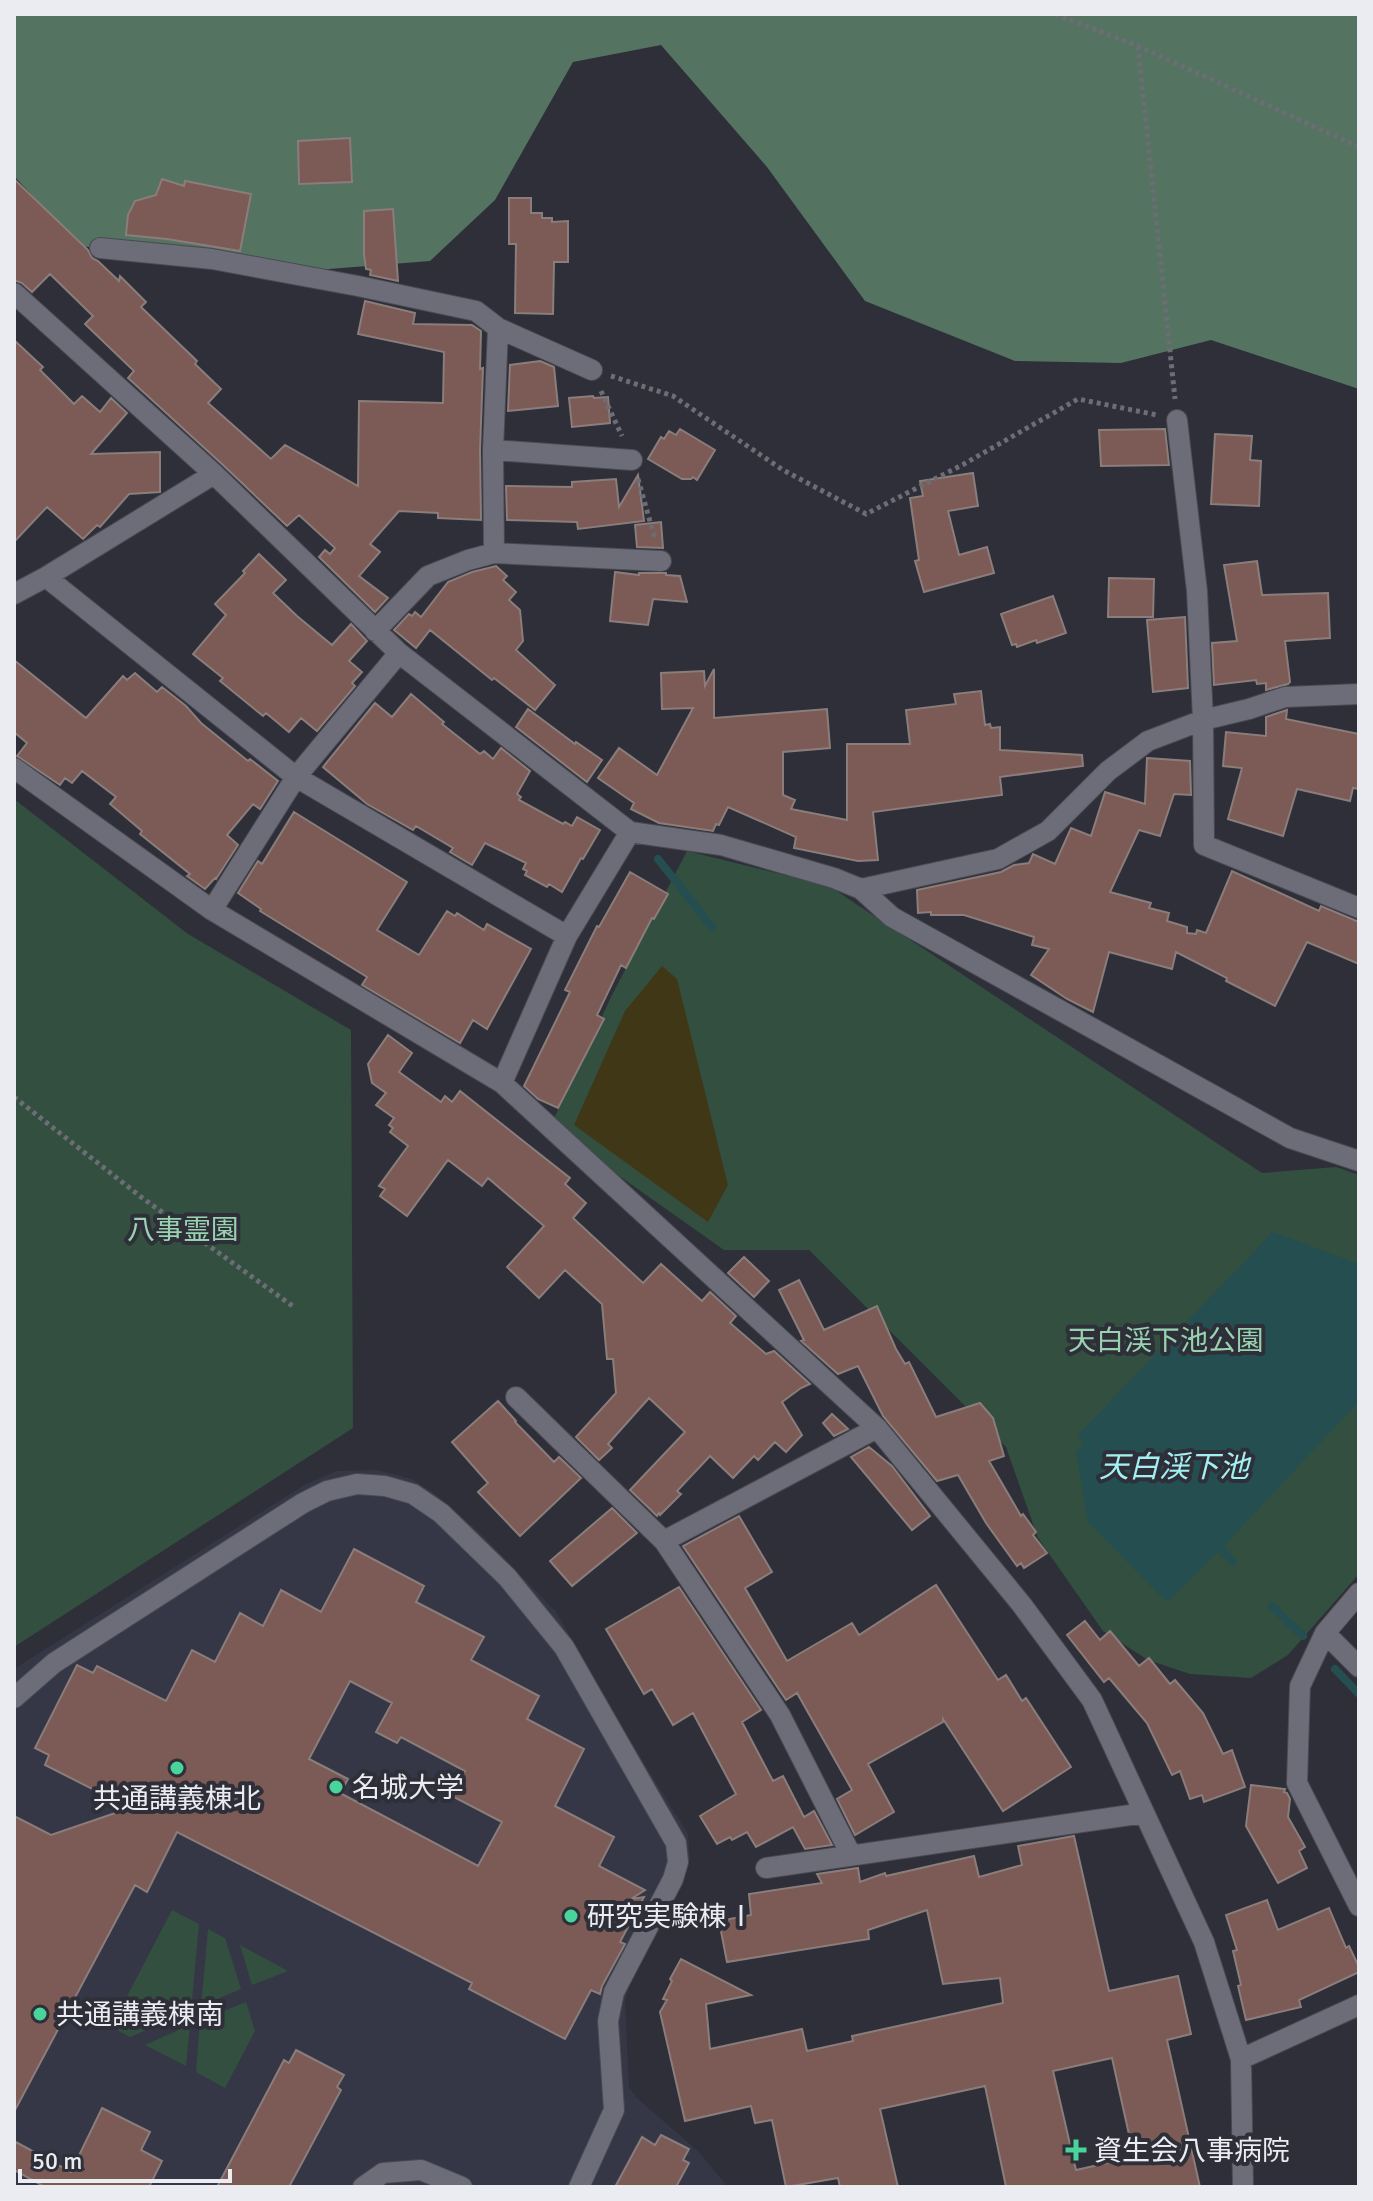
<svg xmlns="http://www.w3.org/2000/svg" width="1373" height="2201" viewBox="0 0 1373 2201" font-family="Signika,'Noto Sans JP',sans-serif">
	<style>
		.built { fill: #353746 }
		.green { fill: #334f3f }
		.forest { fill: #547361 }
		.sand { fill: #403717 }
		.water { fill: #254e50 }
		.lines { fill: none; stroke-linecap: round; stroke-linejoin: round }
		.stream { stroke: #254e50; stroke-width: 8 }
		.building { fill: #7c5a55; stroke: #8a7d7b; stroke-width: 2; fill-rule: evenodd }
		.minor-casing { stroke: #494a52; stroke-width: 22 }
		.path { stroke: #6c6d75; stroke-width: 5; stroke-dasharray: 4 4; stroke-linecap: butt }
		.minor { stroke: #6c6d78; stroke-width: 20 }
		.poi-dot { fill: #49d49c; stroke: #2e2f38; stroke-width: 3 }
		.labels { text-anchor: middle; stroke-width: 8; stroke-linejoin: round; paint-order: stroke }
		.park-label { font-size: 28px; fill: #98d2b0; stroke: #2e2f38 }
		.poi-label { font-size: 28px; fill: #ebecf2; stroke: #2e2f38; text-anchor: start }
		.water-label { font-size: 30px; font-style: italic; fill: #a2f0f2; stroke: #2e2f38 }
	</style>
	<rect width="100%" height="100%" fill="#2e2f38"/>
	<path class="built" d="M377,1470L412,1479L434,1493L479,1532L556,1612L629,1739L688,1834L690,1859L683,1884L631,1983L625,2000L629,2087L636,2097L699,2152L728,2187H14V1669L304,1485L337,1471Z"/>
	<path class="green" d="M14,799L188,934L351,1030L353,1428L14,1647Z
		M687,851L829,886L1262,1173L1336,1167L1359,1175V1574L1288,1655L1251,1678L1190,1674L1148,1660L1103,1631L1038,1538L1006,1447L809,1250H724L550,1127L611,997Z
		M172,1910L199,1924L191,2011L130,2037L111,2027Z
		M208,1929L225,1938L241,1989L201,2006Z
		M240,1945L288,1971L252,1985Z
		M246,2002L255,2031L225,2088L196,2072L200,2021Z
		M190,2025L186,2066L145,2045Z"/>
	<path class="forest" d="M14,14H1359V389L1211,340L1121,363L1015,361L865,301L767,167L661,45L573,62L495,200L430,261L304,271L80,246L14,176Z"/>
	<path class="sand" d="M662,966L677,979L728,1185L708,1222L574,1125L625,1011Z"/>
	<path class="water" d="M1273,1232L1359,1264V1401L1221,1549L1167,1602L1088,1522L1076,1452L1084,1444L1078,1435Z"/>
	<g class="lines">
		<path class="stream" d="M658,859L712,927
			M1221,1549L1233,1562
			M1272,1606L1303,1636
			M1335,1669L1359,1694"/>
	</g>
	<path class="building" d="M350,138L352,182L299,184L298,141Z
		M14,179L88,250L92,258L98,261L119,281L120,276L146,302L141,307L197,361L195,364L221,389L208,403L271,459L285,445L358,486L359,401L443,403L444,352L358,334L365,301L415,313L413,324L472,325L481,331L480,369L483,368L480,450L481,520L438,518V513L399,511L370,544L380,552L359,576L388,598L375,612L319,557L325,550L330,554L335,548L299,515L287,526L223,465L128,378L134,371L85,324L93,316L50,274L32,292L22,283L14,280Z
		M162,179L184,186L185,181L251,194L240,251L167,239L126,235L128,215L135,201L156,195Z
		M509,198H531V213H542V218H552V222L568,221V262H554L553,314L515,313L516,244H509Z
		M393,209L398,281L370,275L371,270L366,269L364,255V211Z
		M14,340L43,367L40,370L74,404L82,396L100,412L111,398L127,413L91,454L160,452V492L129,494L100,527L97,525L83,539L47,507L14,542Z
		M540,361L554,367L558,406L508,411L510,365Z
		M593,396L594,398L608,397L610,423L572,427L569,398Z
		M680,429L715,450L697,480L693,477L691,479H682L648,459L661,437L664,439L669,431L676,435Z
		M1165,429L1169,465L1101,466L1099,430Z
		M1215,434L1252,436L1250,460L1261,461L1259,506L1211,504Z
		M973,473L978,506L948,511L959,555L987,547L994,573L924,592L915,561L919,560L910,498L923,496L920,481Z
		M638,475L644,521L578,529L577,522L507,520L506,486L572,487V482L616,479L619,507Z
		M661,522L663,548L637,547L635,525Z
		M259,554L286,580L273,593L297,616L332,645L351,624L367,641L349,661L362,672L352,683L355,686L317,731L301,718L289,732L266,713L263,716L220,681L223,678L193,654L226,615L215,604L245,573L243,571Z
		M1257,561L1262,595L1328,593L1330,638L1285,641L1290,682L1288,684L1266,690V683L1257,684L1256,680L1214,685L1212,643L1237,641L1224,565Z
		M496,566L507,576L503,580L516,592L509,600L520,610L523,641L516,650L555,685L535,710L494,678L492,680L430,630L416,648L394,630L409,614L412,616L415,612L421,617L448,582L472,572Z
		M615,572L639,575V573H666V575L680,576L687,602L653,599L648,625L610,621Z
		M1109,578L1154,579L1153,617H1108Z
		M1053,596L1066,633L1037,643L1036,640L1017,647L1016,644L1012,645L1001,614Z
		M1185,617L1188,688L1153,692L1147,620Z
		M14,660L86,718L123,676L127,680L135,673L157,692L162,687L186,706L201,723L248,761L250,759L278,781L260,809L253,804L227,835L238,845L216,879L215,878L205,889L187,876L190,874L140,834L142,831L110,804L116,797L82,771L72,783L65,778L60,785L17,756L27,743L14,732Z
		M714,669V718L827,709L830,748L783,752V795L795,800L791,809L847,820V744H910L906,710L956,704L954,694L981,691L985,725L990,724L991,728L1000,727V750L1082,755L1083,766L1000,777L1002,795L873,812L878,860L858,861L794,848L796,837L728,807L719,825L716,824L713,831L659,823L631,809L634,803L598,778L619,748L657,775L693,708L662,709L661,673L704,671L705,686Z
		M411,694L444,722L442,724L480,754L484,751L493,759L501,748L530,771L517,794L521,797L519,800L563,824L565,822L572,826L577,817L600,830L583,859L581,858L562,892L549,884L547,887L525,875L527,871L523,869L526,863L485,843L472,865L450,852L453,848L416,826L413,830L367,804L323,767L375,703L392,717Z
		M528,709L575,744L576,742L602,760L587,782L516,727Z
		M1287,710L1286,719L1359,734V789L1353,788L1350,801L1297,789L1283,836L1228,819L1242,768L1223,766L1226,732L1266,736V717Z
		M1147,758L1190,761L1191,795L1174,794L1160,836L1139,830L1110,892L1151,903L1149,908L1169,913L1167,921L1187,927V933L1196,934L1197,930L1206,933L1232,871L1319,911L1321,906L1359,922V964L1307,942L1275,1006L1226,981L1227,978L1176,952L1172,969L1109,952L1093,1012L1067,999L1031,975L1049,949L1032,945L1034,937L964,915H931V912L918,913L917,890L1001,872L1014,865L1029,863L1033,854L1055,864L1071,828L1091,836L1105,792L1145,804Z
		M294,812L407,882L377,930L419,955L447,911L455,916L457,913L484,930L487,924L531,949L487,1029L473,1020L460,1043L362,985L367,977L260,911L261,909L238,893L258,861L262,864Z
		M630,872L668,894L654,919L652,918L626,968L621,965L597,1015L604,1019L558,1108L538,1099L524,1086L570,992L565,990L597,926L599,927Z
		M388,1035L412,1053L399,1072L441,1102L445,1096L452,1102L460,1091L570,1178L565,1184L586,1203L573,1218L643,1283L661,1264L702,1301L710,1292L736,1316L730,1323L766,1354L774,1351L810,1384L801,1388L782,1402L802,1435L786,1452L775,1442L758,1460L754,1456L733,1478L710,1456L677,1491L681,1494L660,1515L659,1513L657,1516L630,1490L685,1432L649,1398L608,1444L612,1448L599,1460L576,1437L616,1393L613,1359H607L602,1304L565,1270L539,1298L507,1267L544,1226L488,1178L482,1186L448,1160L407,1216L380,1196L385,1189L379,1186L408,1146L390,1132L393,1128L389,1125L394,1118L376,1105L386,1093L372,1083L368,1064Z
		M744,1257L769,1281L754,1297L728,1273Z
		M799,1280L824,1330L877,1306L896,1349L905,1364L909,1362L936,1417L980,1403L993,1418L1004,1456L989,1461L1021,1516L1023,1514L1036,1532L1033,1535L1047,1553L1024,1568L1021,1563L1017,1566L986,1523L958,1475L937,1481L883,1416L858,1366L838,1374L801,1341L804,1340L779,1290Z
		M498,1401L516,1421L515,1422L554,1462L559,1457L581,1478L520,1536L478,1492L488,1483L452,1442Z
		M832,1414L848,1429L834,1436L823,1423Z
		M869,1447L892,1466L930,1516L912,1530L851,1457Z
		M612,1508L637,1533L572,1586L550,1561Z
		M739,1516L772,1572L745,1588L787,1661L852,1623L859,1635L936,1585L998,1680L1006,1675L1022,1701L1026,1698L1071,1767L1003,1811L943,1719V1722L868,1764L894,1812L855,1835L837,1799L852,1790L797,1693L786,1700L683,1546Z
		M354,1549L424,1586L416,1602L484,1637L471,1660L539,1696L527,1719L584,1749L555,1806L614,1837L599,1866L645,1890L631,1899L644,1897L620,1942L625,1944L602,1986L600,1994L591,1990L565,2039L469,1989L472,1983L177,1832L147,1892L135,1885L14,2112V1816L51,1835L130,1808L45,1765L49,1755L35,1748L77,1665L93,1673L97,1666L166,1701L192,1650L215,1662L240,1613L263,1626L281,1590L321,1612ZM350,1681L392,1703L376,1732L397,1743L401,1737L465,1771L452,1796L502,1822L478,1866L340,1793L348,1779L309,1759Z
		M679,1587L761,1710L742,1722L773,1781L783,1776L804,1817L814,1811L832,1845L805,1849L793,1827L756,1847L747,1832L732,1840L730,1837L717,1844L700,1816L736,1794L693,1713L673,1725L652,1689L644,1694L606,1629Z
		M1085,1621L1100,1640L1110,1631L1139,1666L1149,1658L1170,1684L1175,1680L1203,1713L1223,1754L1232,1750L1245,1787L1204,1802L1202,1795L1190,1799L1180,1771L1172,1775L1147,1723L1109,1678L1104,1682L1067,1635Z
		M1251,1785L1285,1789L1284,1792L1287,1793L1290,1799L1288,1817L1305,1847L1299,1851L1307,1868L1278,1883L1246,1826Z
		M1074,1836L1109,1991L1178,1976L1191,2034L1167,2040L1200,2187H1006L985,2086L880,2109L898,2187H840L838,2178L786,2187L772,2120L755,2123L751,2106L685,2121L660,2012L667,2000L663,1999L672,1981L670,1979L681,1959L751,1995L706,2004L710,2049L802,2029L807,2051L853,2041L852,2036L1003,2003L1000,1978L943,1984L927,1910L868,1930L869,1939L727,1962L719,1921L751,1915L749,1894L822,1883L817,1874L858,1868L860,1882L885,1873L886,1876L974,1856L979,1877L1022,1865L1018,1846ZM1112,2058L1134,2157L1076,2170L1053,2071Z
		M1267,1900L1278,1930L1329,1908L1346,1948L1349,1946L1359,1967V1972L1299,2000L1301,2007L1246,2020L1238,1986L1241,1985L1233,1951L1237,1950L1226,1915Z
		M296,2050L344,2075L337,2087L341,2090L289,2187H217L284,2060L289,2063Z
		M102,2108L150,2132L141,2150L162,2161L149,2187H45L14,2170V2141L71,2172Z
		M661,2135L689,2149L683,2160L689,2163L676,2187H615L642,2137L655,2145Z"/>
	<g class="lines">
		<g class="minor-casing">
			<path id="minor" d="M100,248L212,259L358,286L476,311L498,328L592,370
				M14,293L214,474L399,653L630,832L721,845L834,878L861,889L892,917L1290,1138L1359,1161
				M1177,420L1197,591L1203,720L1204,845L1359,908
				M493,450L632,460
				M494,553L493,450L498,328
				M46,577L296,777L567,936
				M14,594L46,577L214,474
				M375,631L428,576L468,560L494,553L661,561
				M14,768L212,910L502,1083L877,1428L1022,1605L1092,1700L1204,1942L1241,2059L1243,2187
				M861,889L998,859L1048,831L1108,771L1148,741L1203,720L1249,709L1285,697L1359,694
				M212,910L296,777L399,653
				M502,1083L567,936L630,832
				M516,1397L664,1541L780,1715L851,1855
				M664,1541L877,1428
				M1359,1593L1325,1633L1300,1686L1297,1783L1359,1906
				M1325,1633L1359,1667
				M14,1698L54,1663L303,1503L327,1491L357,1484L385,1486L413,1494L441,1513L507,1577L564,1647L676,1843L678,1862L673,1879L614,1992L608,2021L614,2110L579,2187
				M766,1868L1144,1813
				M1241,2059L1359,2005
				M363,2187L383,2173L421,2170L462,2187"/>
		</g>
		<path class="path" d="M1055,14L1138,46L1359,147
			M1138,46L1175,399
			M611,376L673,396L783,470L866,514L964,464L1078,399L1157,415
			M601,391L622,436
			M638,479L655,539
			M14,1097L141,1197L294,1307"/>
		<use href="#minor" class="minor"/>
	</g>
	<g class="poi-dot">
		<circle cx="177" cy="1768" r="8"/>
		<circle cx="336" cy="1787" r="8"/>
		<circle cx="571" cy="1916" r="8"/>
		<circle cx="40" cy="2014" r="8"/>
		<path d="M1072 2138h8v8h8v8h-8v8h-8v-8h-8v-8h8z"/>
	</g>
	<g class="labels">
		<g class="park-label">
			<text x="183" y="1239">八事霊園</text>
			<text x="1166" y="1350">天白渓下池公園</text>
		</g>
		<g class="poi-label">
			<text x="352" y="1797">名城大学</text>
			<text x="177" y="1808" text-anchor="middle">共通講義棟北</text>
			<text x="587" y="1926">研究実験棟Ⅰ</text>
			<text x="56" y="2024">共通講義棟南</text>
			<text x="1094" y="2160">資生会八事病院</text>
		</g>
		<g class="water-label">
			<text x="1174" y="1477">天白渓下池</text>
		</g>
	</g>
	<rect width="1373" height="2201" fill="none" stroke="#ebecf2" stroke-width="32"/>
	<path d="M20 2169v12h210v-12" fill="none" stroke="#ebecf2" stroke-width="4"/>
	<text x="32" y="2169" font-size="24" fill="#ebecf2" stroke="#2e2f38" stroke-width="6" paint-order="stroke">50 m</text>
</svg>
